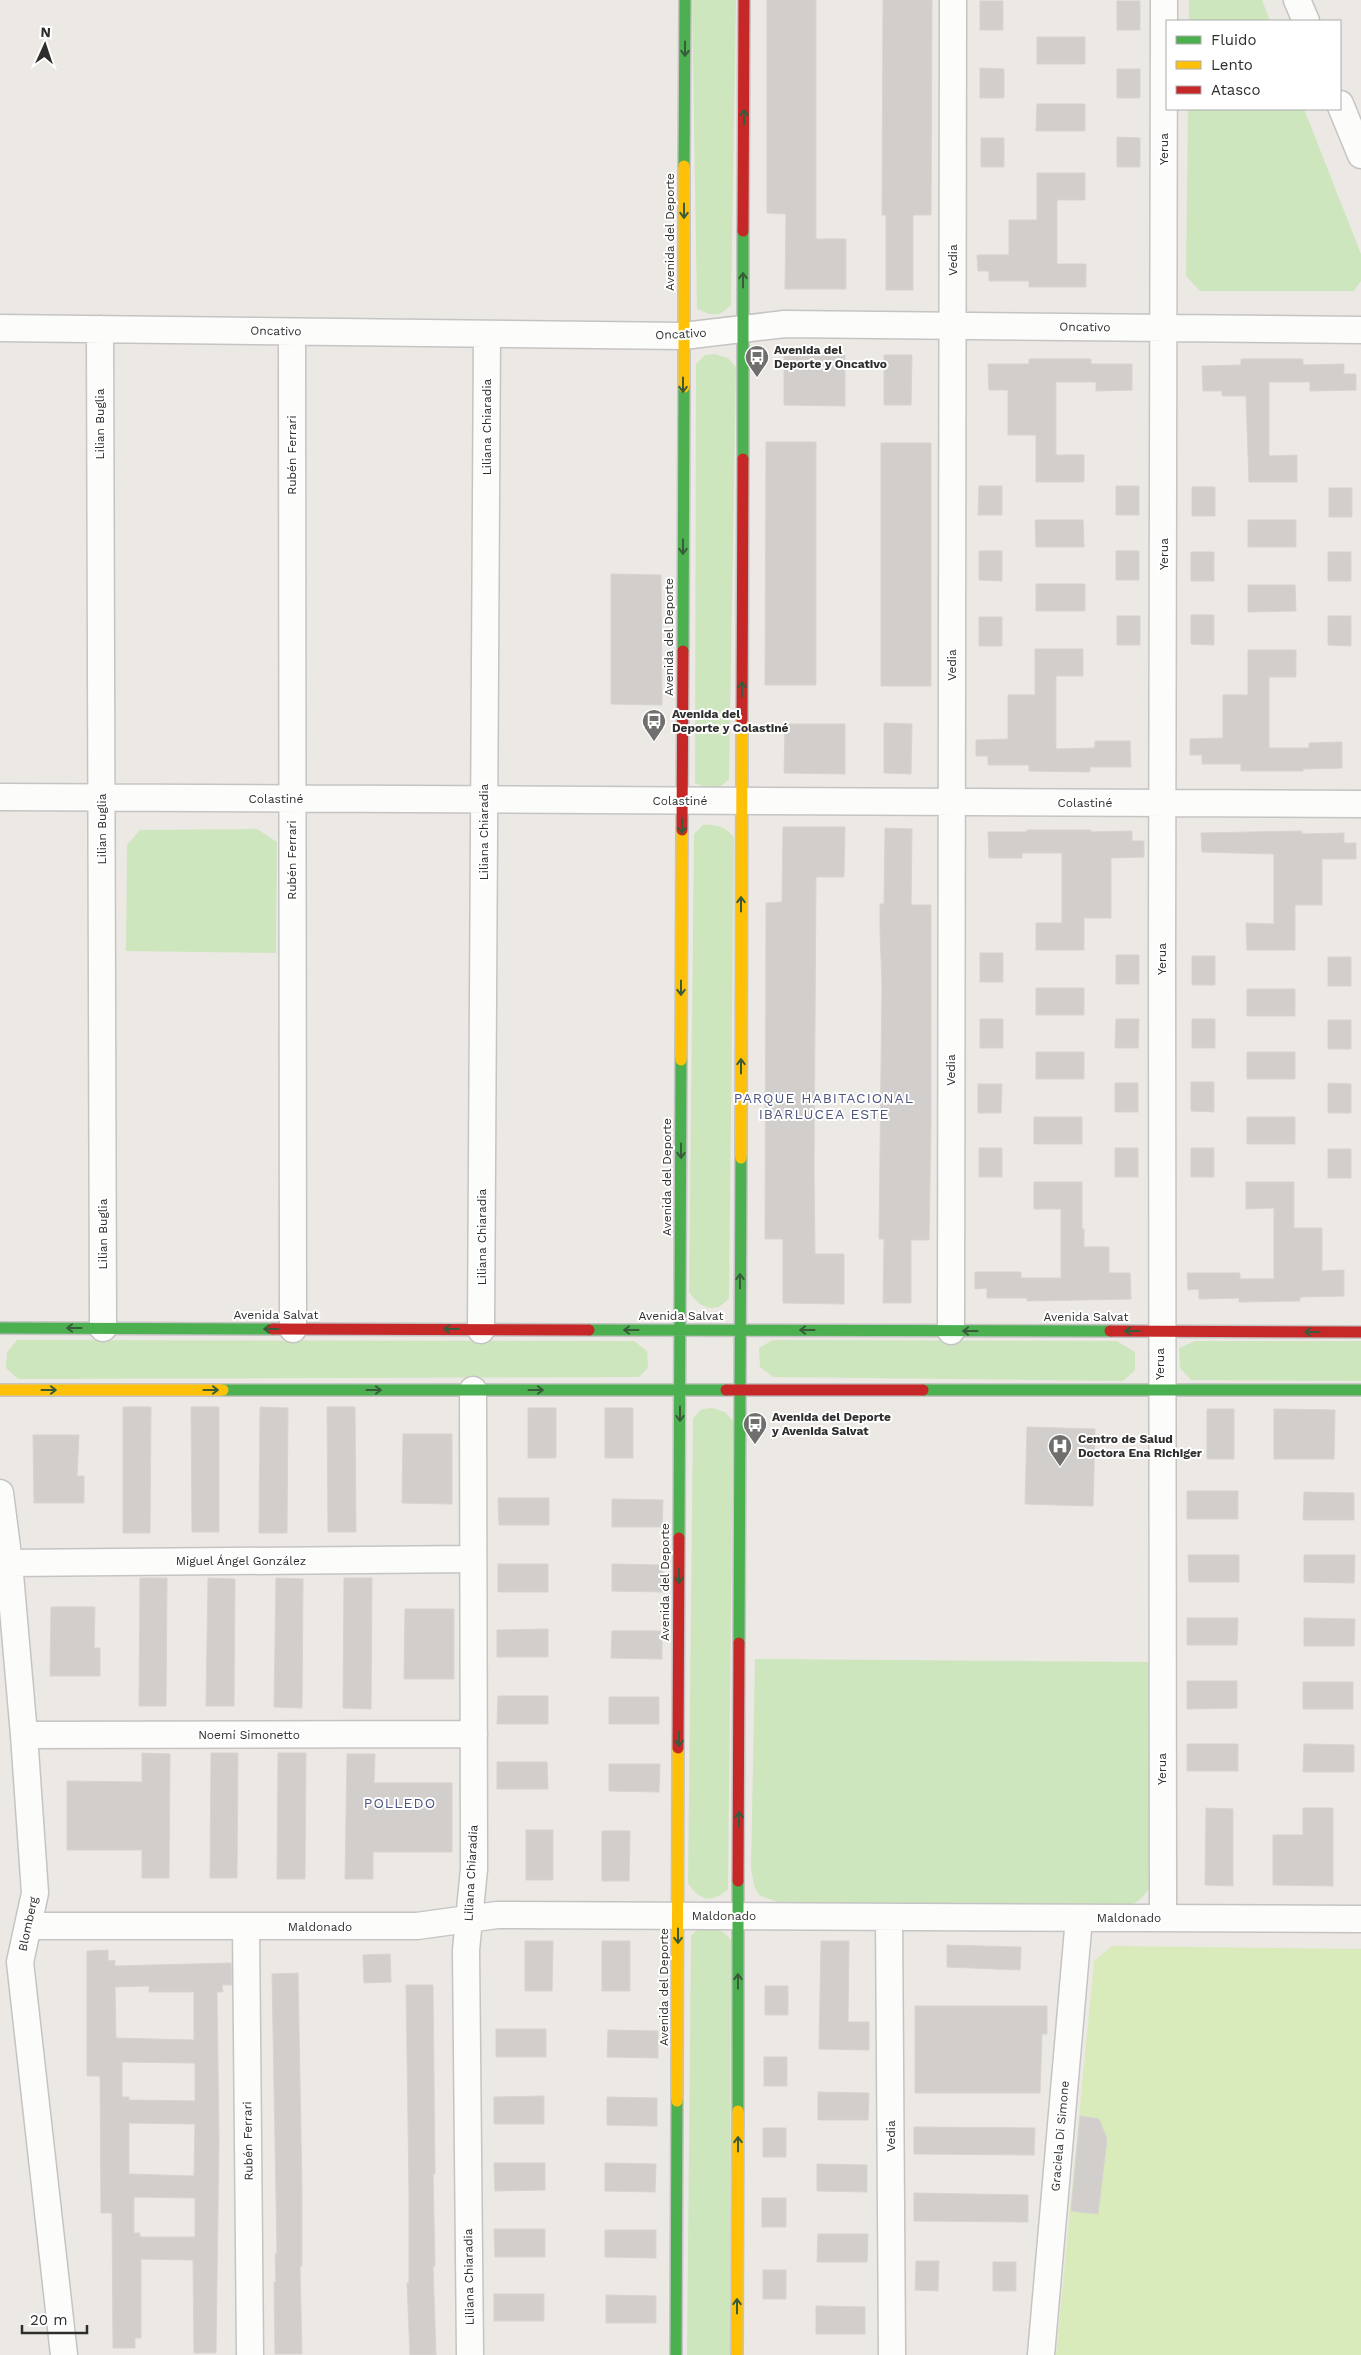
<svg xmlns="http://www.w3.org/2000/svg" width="1361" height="2355" viewBox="0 0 1361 2355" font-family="'Work Sans',sans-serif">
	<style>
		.green { fill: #cee6be }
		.pitch { fill: #d9eabb }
		.building { fill: #d1cecb; stroke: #d7d4d0; fill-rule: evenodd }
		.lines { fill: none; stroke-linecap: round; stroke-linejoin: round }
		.street-casing { stroke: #c5c4c5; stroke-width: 29 }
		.fast-casing { stroke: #c5c4c5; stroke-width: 14 }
		.slow-casing { stroke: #c5c4c5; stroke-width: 14 }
		.jam-casing { stroke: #c5c4c5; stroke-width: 14 }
		.street { stroke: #fcfcfb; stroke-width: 26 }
		.fast { stroke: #4caf50; stroke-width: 11 }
		.slow { stroke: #ffc107; stroke-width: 11 }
		.jam { stroke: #c62828; stroke-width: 11 }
		.oneway { stroke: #385b3a }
		.labels { text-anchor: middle; stroke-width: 4; stroke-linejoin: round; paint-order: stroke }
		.street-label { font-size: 12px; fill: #2e2e2e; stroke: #fff }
		.poi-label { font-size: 12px; font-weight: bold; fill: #2e2e2e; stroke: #fff; text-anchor: start }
		.neighbourhood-label { font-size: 14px; letter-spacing: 1px; fill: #4d5680; stroke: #fff }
	</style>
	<rect width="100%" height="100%" fill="#ece8e4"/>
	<path class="green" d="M692,0H736L731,305C718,318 714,316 697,309Z
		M1189,0H1262L1270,21H1189Z
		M1188,109H1304L1361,254V281L1354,291H1200L1186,276Z
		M715,354L728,358L736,367L729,779C716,792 712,790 695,783L696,364L705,355Z
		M703,825C717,824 725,827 734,837L729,1298C727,1300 723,1305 720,1306C707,1313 695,1301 689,1292L694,834Z
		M257,829L277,842L276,953L126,951L127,845L140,830Z
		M17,1340L634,1341L647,1351L648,1368L639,1377L18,1379L6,1368L7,1352Z
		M773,1340L1117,1341L1135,1352V1370L1123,1381L773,1377L760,1367L759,1348Z
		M1195,1341H1361V1381L1191,1380L1180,1368L1179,1348Z
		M712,1408L725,1412L733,1421L728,1889C712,1904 699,1901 688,1883L693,1418L702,1409Z
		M755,1659L1152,1662L1150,1887C1141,1901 1135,1905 1119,1907L780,1903L759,1895L754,1885L751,1868Z
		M700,1927C714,1926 722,1929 731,1940L730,2355H687L691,1936Z"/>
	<path class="pitch" d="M1112,1946L1361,1949V2355H1056L1094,1961Z"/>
	<path class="building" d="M767,0H816V239H846V289H785L786,214L767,213Z
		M883,0H932L931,215H913V290H886V215H882Z
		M980,1H1003V30H980Z
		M1117,1H1140V30H1117Z
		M1037,37H1085V64H1037Z
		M980,68L1004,69V98H980Z
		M1117,69H1140V98H1117Z
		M1037,104H1085V131H1036Z
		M1117,137L1140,138V167H1117Z
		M981,138H1004V167H981Z
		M1037,173H1085V200H1057V264H1086V287H1029V281H989V271H978L977,255H1009V220H1037Z
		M845,355V406L784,405V356Z
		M884,355H912L911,405H884Z
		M1029,359H1091V364H1132V390L1096,391V382H1056V455H1084V482H1036V435H1008V390H989L988,364H1029Z
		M1241,359H1303V365L1344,364V374H1356V390L1310,391V382H1269V456L1297,455V482H1249L1246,396H1222V391H1203L1202,366L1241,365Z
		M766,442H816V685H765Z
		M881,443H931V686H881Z
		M979,486H1002V515H978Z
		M1116,486H1139V515H1116Z
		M1192,487H1215V516H1192Z
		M1329,488H1352V517H1329Z
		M1035,520H1083L1084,547H1036Z
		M1248,520H1296V547H1248Z
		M979,551H1002V581L979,580Z
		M1116,551H1139V580H1116Z
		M1191,552H1214V581H1191Z
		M1328,552H1351V581H1328Z
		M611,574L661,575L662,705L611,704Z
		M1036,584H1085V611H1036Z
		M1248,585H1295L1296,611L1248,612Z
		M1191,615H1214V645L1191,644Z
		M1117,616H1140V645H1117Z
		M1328,616H1351V646L1328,645Z
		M979,617H1002V646H979Z
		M1035,649H1083V676H1056V749L1095,748V741H1130L1131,767H1090V772L1029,771V765H988V756H976V740L1008,739V695H1035Z
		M1248,650H1296V677H1269V748H1309V743L1342,742V768L1303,769V771H1241V764H1202V755H1190V739L1223,738V695H1248Z
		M884,723L912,724L911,774L884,773Z
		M785,724H845V774L784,773Z
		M783,827H845L844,877H816L814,1171L815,1254H844V1304L783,1303V1239H765L766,903L782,902Z
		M885,828L912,829L911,905H931V1119L929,1240H911V1303H883L884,1239H879L882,984L880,932V904H884Z
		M1027,830H1091V832L1132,831V841H1144V857L1111,858V918H1084V950H1036V923H1062V853H1022V858H989L988,832H1027Z
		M1302,831V834L1344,833V843H1356V859H1322V905H1295V950H1247L1246,923L1274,924V854L1202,852L1201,833Z
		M980,953H1003V982H980Z
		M1116,955H1139V984H1116Z
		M1192,956H1215V985H1192Z
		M1328,957H1351V986H1328Z
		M1036,988H1084V1015H1036Z
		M1247,989H1295V1016H1247Z
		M980,1019H1003V1048H980Z
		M1116,1019H1139L1138,1048H1115Z
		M1192,1019H1215V1048H1192Z
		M1328,1020H1351V1049H1328Z
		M1036,1052H1084V1079H1036Z
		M1247,1052H1295V1079H1247Z
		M1191,1082H1214V1112L1191,1111Z
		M1115,1083H1138V1112H1115Z
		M1328,1083L1351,1084V1113H1328Z
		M978,1084H1002L1001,1113H978Z
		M1034,1117H1082V1144H1034Z
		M1247,1117H1295V1144H1247Z
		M979,1148H1002V1177H979Z
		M1115,1148H1138V1177H1115Z
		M1191,1148H1214V1177H1191Z
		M1328,1149H1351V1178H1328Z
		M1034,1182H1082V1229H1084V1247H1109V1273H1130L1131,1299L1027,1301V1298H987V1288L975,1289V1272H1021V1278H1061V1209H1034Z
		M1246,1182H1294V1228H1322V1271L1344,1270V1296L1300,1297V1301L1239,1302V1298L1199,1299V1289L1188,1290L1187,1273H1240V1279H1274V1208L1246,1209Z
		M123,1407H151L150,1533H123Z
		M191,1407H219V1532H192Z
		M260,1407L288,1408L287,1533H259Z
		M327,1407H355L356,1532H328Z
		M528,1408H556V1458H528Z
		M605,1408H633V1458H605Z
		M1207,1409H1234V1459H1207Z
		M1274,1409L1335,1410L1334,1459H1274Z
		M1027,1427L1095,1429L1093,1506L1025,1504Z
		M403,1434H452V1504L402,1503Z
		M33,1435H79L77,1476H84V1503H34Z
		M1187,1491H1238V1519H1187Z
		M1304,1492L1354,1493V1520H1303Z
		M498,1498H549V1525H499Z
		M612,1499L663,1500L662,1527H612Z
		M1188,1555H1239V1582H1189Z
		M1304,1555H1355L1354,1583L1304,1582Z
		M498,1564H548V1592H498Z
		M612,1564L663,1565V1592L612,1591Z
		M140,1578H167L166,1706H139Z
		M208,1578L235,1579L234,1706H206Z
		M276,1578L303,1579L302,1708L274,1707Z
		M344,1578H372L371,1709L343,1708Z
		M51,1607H95L94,1648H100V1676H50Z
		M405,1609H454V1679H404Z
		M1187,1618H1238L1237,1645H1187Z
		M1304,1618L1355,1619L1354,1646H1304Z
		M548,1629V1657H497V1630Z
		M612,1631H662V1659L611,1658Z
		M1187,1681H1237V1708L1187,1709Z
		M1303,1682H1353V1709H1303Z
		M498,1696H548V1724H497Z
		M609,1697H659V1724H609Z
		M1187,1744H1238V1771H1187Z
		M1304,1744L1354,1745V1772H1303Z
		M142,1753L170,1754L169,1878H142V1850H67V1781L142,1782Z
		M211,1753H238L237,1878H210Z
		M278,1753H306L305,1879H277Z
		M347,1754H375L374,1783H452V1852H373V1879H345Z
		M497,1762H547L548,1789H497Z
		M609,1764H660L659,1792L609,1791Z
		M1206,1808L1233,1809V1886L1205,1885Z
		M1303,1808H1333V1886L1273,1885V1835H1303Z
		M526,1830H553V1880H526Z
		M602,1831H630L629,1881H602Z
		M525,1941H553L552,1991H525Z
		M602,1941H630V1991H602Z
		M821,1941H849L848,2022H869V2050L819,2049Z
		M947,1945L1021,1947L1020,1970L947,1967Z
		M108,1950V1961L115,1960V1966L231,1963L232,1985H222L223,1992H217L219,2141L216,2353H194L193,2260L141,2259V2338H135V2348H113L112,2213H101L100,2076H87V1951ZM149,1986V1992H194V2040L116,2038L115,1987ZM122,2062L195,2063V2101L129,2100V2097H122ZM129,2123L195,2124L194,2176L129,2174ZM134,2197L195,2198V2237H140V2233H134Z
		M390,1954L391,1982L364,1983L363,1955Z
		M298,1973L302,2191V2266H300L302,2354H275L274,2282H276L275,2254H277L272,1974Z
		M406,1985H433L435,2174H433L435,2266H433L436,2355H410L407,2283H409V2194Z
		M765,1986H788V2015H765Z
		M915,2006H1047V2034H1042L1040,2093H915Z
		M496,2029H546V2057H496Z
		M608,2030L658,2031V2058L607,2057Z
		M764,2057H787V2086H764Z
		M818,2092L869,2093L868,2120H818Z
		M544,2096V2124H494V2097Z
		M607,2097L657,2098V2126L607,2125Z
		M1080,2116L1099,2119L1107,2139L1098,2214L1071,2211Z
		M914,2127L1035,2128L1034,2155L914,2154Z
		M763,2128H786V2157H763Z
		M494,2163H545V2190L495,2191Z
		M605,2163L656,2164L655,2192L605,2191Z
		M817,2164L867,2165V2192L817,2191Z
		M914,2193L1028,2195V2222L914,2221Z
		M762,2198H786V2227H762Z
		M494,2229H545V2257H495Z
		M605,2230H656V2258L605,2257Z
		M818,2234H868L867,2262H817Z
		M916,2261H939L938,2291L915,2290Z
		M993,2262H1016V2291H993Z
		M763,2270H786V2299H763Z
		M494,2294H544V2321H494Z
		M606,2295L656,2296V2323H606Z
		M816,2306L865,2307V2334H816Z"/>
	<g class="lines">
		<g class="street-casing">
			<path id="street" d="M1297,0L1306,21
				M1340,104L1361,155
				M0,328L683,336L785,324L1361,330
				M100,329L103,1328
				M292,332L293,1329
				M0,797L1361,804
				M481,1330L487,334
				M951,1331L953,0
				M0,1493L9,1563L24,1735L35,1893L20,1962L64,2355
				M9,1563L473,1559
				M24,1735L474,1734
				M889,1917L892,2355
				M1163,1918C1159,1279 1164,639 1164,0
				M28,1926H417L497,1915L1361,1919
				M246,1927L250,2355
				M470,2355L466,1950L474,1869L473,1390
				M1041,2355L1079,1918"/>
		</g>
		<g class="fast-casing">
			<path id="fast" d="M684,166L685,0
				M743,459V231
				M683,651L684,387
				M0,1328L273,1329
				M589,1330L1110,1331
				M223,1390H726
				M923,1390H1361
				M679,1538L681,1060
				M739,1643L741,1158
				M738,2111V1881
				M676,2355L677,2101"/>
		</g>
		<g class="slow-casing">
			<path id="slow" d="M684,387V166
				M681,1060L682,830
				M741,1158L742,720
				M0,1390H223
				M677,2101L678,1748
				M737,2355L738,2111"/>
		</g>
		<g class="jam-casing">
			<path id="jam" d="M743,231L744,0
				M742,720L743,459
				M682,830L683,651
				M273,1329L589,1330
				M1110,1331L1361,1332
				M726,1390H923
				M678,1748L679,1538
				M738,1881L739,1643"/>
		</g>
		<use href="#street" class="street"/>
		<use href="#fast" class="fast"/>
		<use href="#slow" class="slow"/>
		<use href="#jam" class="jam"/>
	</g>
	<defs><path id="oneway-shaft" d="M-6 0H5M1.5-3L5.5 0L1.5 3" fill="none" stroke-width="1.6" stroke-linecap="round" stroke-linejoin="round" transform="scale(1.25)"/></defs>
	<g class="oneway">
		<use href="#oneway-shaft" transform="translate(685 49) rotate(90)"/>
		<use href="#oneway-shaft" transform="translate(744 117) rotate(-90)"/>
		<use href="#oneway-shaft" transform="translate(684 211) rotate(90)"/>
		<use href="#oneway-shaft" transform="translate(743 280) rotate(-90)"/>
		<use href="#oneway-shaft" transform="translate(683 385) rotate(90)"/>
		<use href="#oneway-shaft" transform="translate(683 547) rotate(90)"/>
		<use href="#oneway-shaft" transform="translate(742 689) rotate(-90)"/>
		<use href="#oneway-shaft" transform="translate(682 826) rotate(90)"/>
		<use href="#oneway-shaft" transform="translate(741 904) rotate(-90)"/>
		<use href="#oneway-shaft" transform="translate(681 988) rotate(90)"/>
		<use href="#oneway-shaft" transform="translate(741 1066) rotate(-90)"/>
		<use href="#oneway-shaft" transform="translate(681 1151) rotate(90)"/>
		<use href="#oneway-shaft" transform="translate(740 1281) rotate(-90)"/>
		<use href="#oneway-shaft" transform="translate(74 1328) rotate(-180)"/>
		<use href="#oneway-shaft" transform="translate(271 1329) rotate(-180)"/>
		<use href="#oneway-shaft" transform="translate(451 1329) rotate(-180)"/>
		<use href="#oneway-shaft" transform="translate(631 1330) rotate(-180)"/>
		<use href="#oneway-shaft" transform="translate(807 1330) rotate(-180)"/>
		<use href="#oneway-shaft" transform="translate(970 1331) rotate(-180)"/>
		<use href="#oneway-shaft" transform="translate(1132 1331) rotate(-180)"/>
		<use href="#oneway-shaft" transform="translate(1312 1332) rotate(-180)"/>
		<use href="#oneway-shaft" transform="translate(49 1390)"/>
		<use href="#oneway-shaft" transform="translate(211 1390)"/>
		<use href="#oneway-shaft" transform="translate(374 1390)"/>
		<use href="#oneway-shaft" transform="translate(536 1390)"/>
		<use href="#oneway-shaft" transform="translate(680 1414) rotate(90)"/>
		<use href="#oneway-shaft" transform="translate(679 1576) rotate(90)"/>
		<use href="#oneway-shaft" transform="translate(679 1739) rotate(90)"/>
		<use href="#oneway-shaft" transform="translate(739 1819) rotate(-90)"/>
		<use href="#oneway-shaft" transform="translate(678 1936) rotate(90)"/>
		<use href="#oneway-shaft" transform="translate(738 1981) rotate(-90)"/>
		<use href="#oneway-shaft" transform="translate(738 2144) rotate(-90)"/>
		<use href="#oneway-shaft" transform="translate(737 2306) rotate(-90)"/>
	</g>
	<defs>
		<g id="bus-pin" transform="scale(1.25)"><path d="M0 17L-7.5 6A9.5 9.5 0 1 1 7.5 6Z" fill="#706f6e" stroke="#fff"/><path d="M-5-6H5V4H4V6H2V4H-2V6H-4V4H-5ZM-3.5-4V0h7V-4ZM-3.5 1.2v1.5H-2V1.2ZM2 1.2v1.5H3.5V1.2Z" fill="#fff"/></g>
		<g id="hospital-pin" transform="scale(1.25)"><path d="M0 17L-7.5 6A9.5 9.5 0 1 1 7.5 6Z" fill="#706f6e" stroke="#fff"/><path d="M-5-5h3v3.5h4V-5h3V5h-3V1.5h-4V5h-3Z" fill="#fff"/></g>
	</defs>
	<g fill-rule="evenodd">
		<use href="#bus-pin" x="757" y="357"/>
		<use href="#bus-pin" x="654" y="721"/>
		<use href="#bus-pin" x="755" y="1424"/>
		<use href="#hospital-pin" x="1060" y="1446"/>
	</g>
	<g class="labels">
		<g class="street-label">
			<text transform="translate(1164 149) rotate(-90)" y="4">Yerua</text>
			<text transform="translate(670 232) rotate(-90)" y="4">Avenida del Deporte</text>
			<text transform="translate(953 260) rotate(-90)" y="4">Vedia</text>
			<text transform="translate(1085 327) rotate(1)" y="4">Oncativo</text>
			<text transform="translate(276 331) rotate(1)" y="4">Oncativo</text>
			<text transform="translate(681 334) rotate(-3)" y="4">Oncativo</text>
			<text transform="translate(100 424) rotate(-90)" y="4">Lilian Buglia</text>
			<text transform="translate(487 427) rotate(-90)" y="4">Liliana Chiaradia</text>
			<text transform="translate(292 455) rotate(-90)" y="4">Rubén Ferrari</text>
			<text transform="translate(1164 554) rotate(-90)" y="4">Yerua</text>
			<text transform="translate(669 637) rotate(-90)" y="4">Avenida del Deporte</text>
			<text transform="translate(952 665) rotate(-90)" y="4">Vedia</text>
			<text x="276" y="803">Colastiné</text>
			<text x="680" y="805">Colastiné</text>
			<text x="1085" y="807">Colastiné</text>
			<text transform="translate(102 829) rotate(-90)" y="4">Lilian Buglia</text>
			<text transform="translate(484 832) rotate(-90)" y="4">Liliana Chiaradia</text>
			<text transform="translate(292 860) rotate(-90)" y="4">Rubén Ferrari</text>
			<text transform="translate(1162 959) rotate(-90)" y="4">Yerua</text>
			<text transform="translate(951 1070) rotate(-90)" y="4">Vedia</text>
			<text transform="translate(667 1177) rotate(-90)" y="4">Avenida del Deporte</text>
			<text transform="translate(103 1234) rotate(-90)" y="4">Lilian Buglia</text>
			<text transform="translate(482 1237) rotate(-90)" y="4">Liliana Chiaradia</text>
			<text x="276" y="1319">Avenida Salvat</text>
			<text x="681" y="1320">Avenida Salvat</text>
			<text x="1086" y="1321">Avenida Salvat</text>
			<text transform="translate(1160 1364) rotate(-90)" y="4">Yerua</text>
			<text x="241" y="1565">Miguel Ángel González</text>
			<text transform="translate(665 1582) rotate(-90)" y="4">Avenida del Deporte</text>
			<text x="249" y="1739">Noemí Simonetto</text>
			<text transform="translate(1162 1769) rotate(-90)" y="4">Yerua</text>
			<text transform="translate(471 1873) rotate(-87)" y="4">Liliana Chiaradia</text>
			<text x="724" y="1920">Maldonado</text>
			<text x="1129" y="1922">Maldonado</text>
			<text transform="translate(28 1924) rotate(-78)" y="4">Blomberg</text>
			<text x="320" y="1931">Maldonado</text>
			<text transform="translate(664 1987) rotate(-90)" y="4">Avenida del Deporte</text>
			<text transform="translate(891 2136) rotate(-90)" y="4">Vedia</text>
			<text transform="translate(1060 2136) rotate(-85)" y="4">Graciela Di Simone</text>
			<text transform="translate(248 2141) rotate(-91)" y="4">Rubén Ferrari</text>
			<text transform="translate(469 2277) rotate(-91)" y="4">Liliana Chiaradia</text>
		</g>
		<g class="poi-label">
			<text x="774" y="354">Avenida del<tspan x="774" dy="14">Deporte y Oncativo</tspan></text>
			<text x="672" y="718">Avenida del<tspan x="672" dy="14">Deporte y Colastiné</tspan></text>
			<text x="772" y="1421">Avenida del Deporte<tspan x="772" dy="14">y Avenida Salvat</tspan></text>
			<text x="1078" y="1443">Centro de Salud<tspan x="1078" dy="14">Doctora Ena Richiger</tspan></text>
		</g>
		<g class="neighbourhood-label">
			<text x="824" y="1103">PARQUE HABITACIONAL<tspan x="824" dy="16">IBARLUCEA ESTE</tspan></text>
			<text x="400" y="1808">POLLEDO</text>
		</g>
	</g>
	<rect x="1166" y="20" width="175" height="90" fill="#ffffff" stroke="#ababab"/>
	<rect x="1176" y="36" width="25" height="8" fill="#4caf50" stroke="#ababab"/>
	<text x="1211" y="45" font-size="15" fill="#2e2e2e">Fluido</text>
	<rect x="1176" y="61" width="25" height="8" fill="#ffc107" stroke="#ababab"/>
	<text x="1211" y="70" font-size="15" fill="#2e2e2e">Lento</text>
	<rect x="1176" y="86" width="25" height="8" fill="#c62828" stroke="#ababab"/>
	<text x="1211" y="95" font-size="15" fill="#2e2e2e">Atasco</text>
	<g transform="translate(45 45) rotate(3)" stroke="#ffffff" stroke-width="4" paint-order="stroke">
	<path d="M0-4L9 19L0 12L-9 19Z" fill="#2e2e2e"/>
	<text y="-8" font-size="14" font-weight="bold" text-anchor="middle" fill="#2e2e2e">N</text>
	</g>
	<path d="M22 2325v8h65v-8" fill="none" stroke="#2e2e2e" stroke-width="2.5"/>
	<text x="30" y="2325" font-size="15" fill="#2e2e2e" stroke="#ffffff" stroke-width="4" paint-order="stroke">20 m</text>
</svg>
